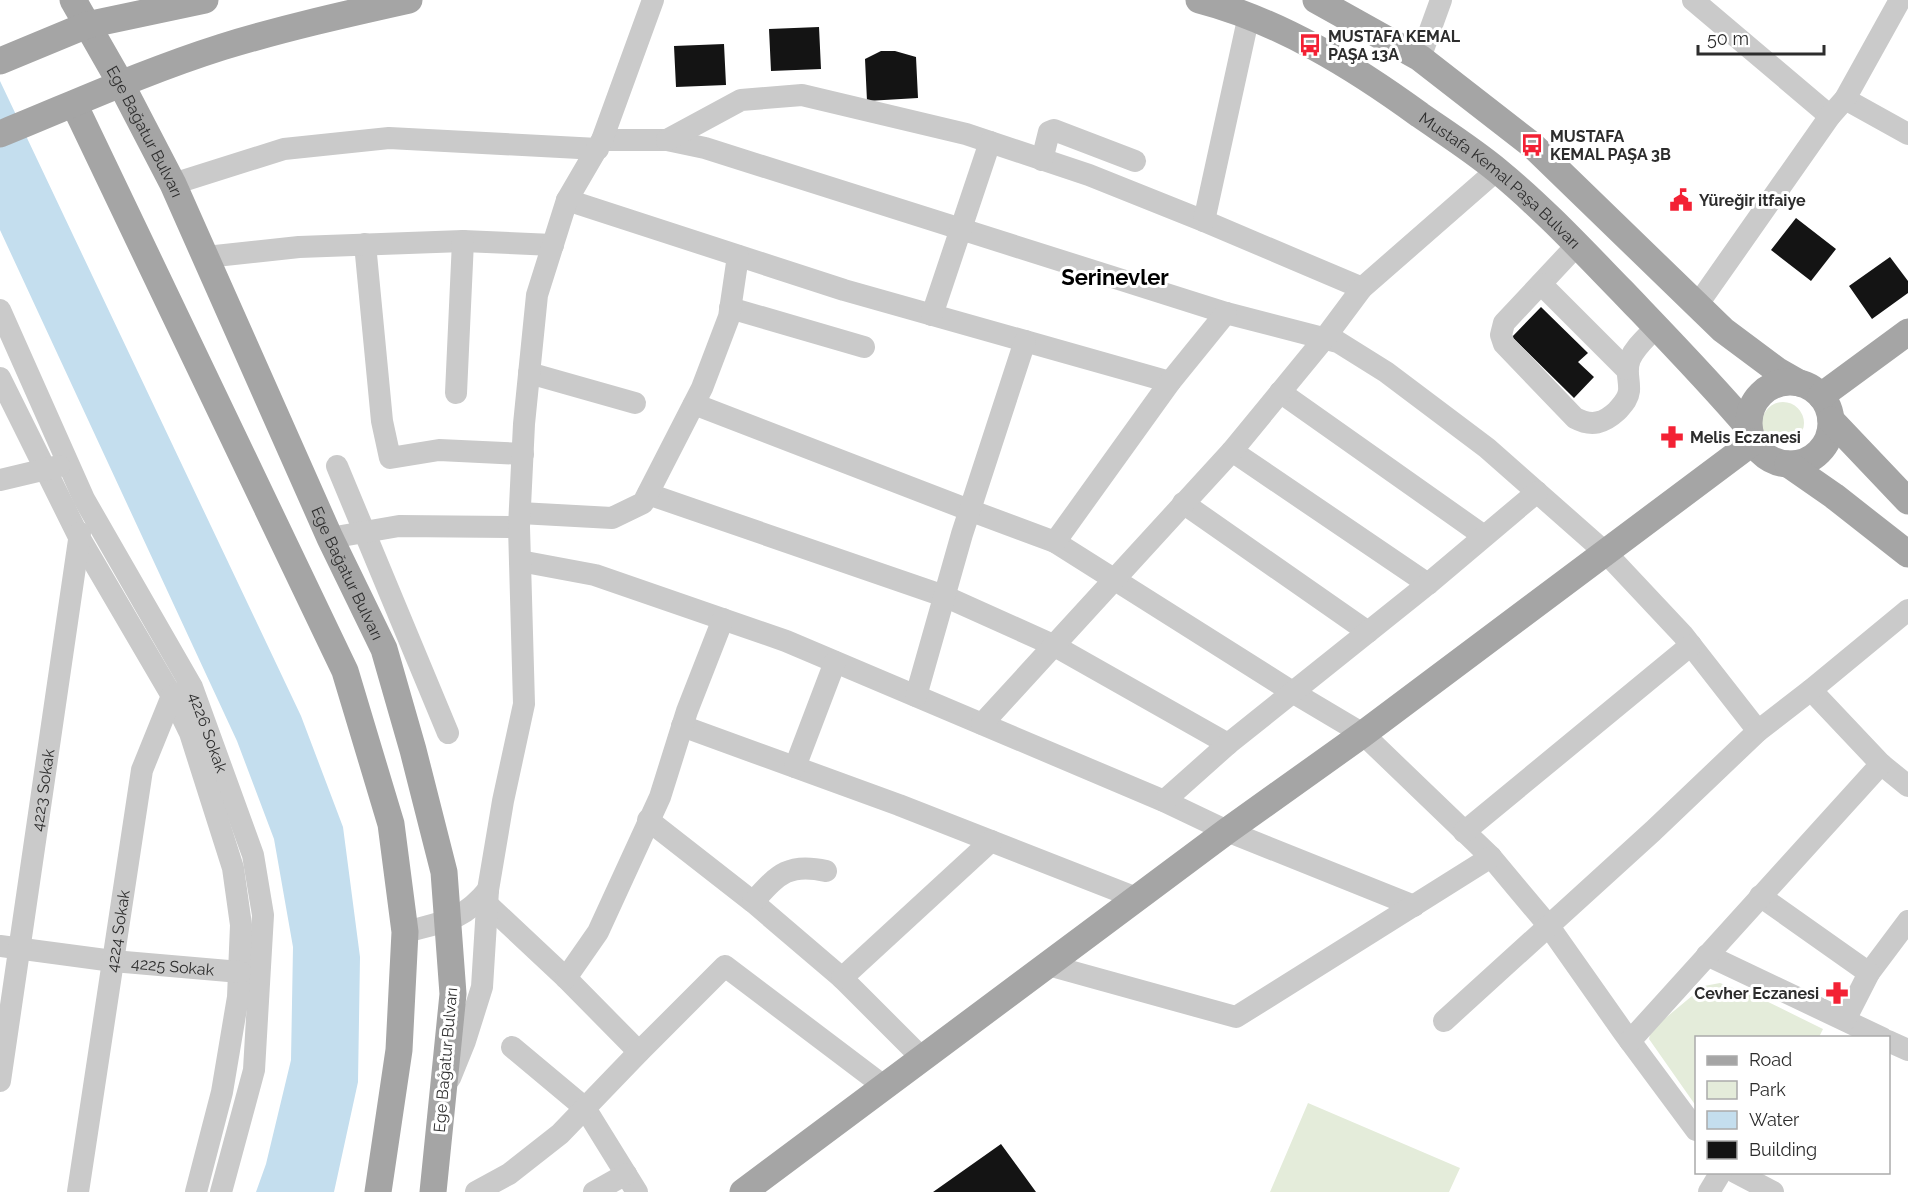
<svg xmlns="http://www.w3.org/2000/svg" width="1908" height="1192" viewBox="0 0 1908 1192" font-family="Raleway,sans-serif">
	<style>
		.green { fill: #e4ecda }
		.water { fill: #c4deee }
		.building { fill: #141414 }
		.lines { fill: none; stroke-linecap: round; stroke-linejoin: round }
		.minor { stroke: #cacaca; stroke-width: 22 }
		.major { stroke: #a5a5a5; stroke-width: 27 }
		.labels { text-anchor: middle; stroke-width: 6; stroke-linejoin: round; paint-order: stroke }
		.poi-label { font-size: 16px; font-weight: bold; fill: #2d2d2d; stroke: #fff; text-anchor: start }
		.street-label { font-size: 16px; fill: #2d2d2d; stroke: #fff }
		.district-label { font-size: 22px; font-weight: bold; fill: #000; stroke: #fff }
	</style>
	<rect width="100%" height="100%" fill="#fff"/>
	<path class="green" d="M1762 423a21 21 0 1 1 42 0a21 21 0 1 1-42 0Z
		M1720,983L1762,999L1823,1029L1819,1037L1696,1038V1106L1649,1039L1651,1030L1704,986Z
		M1308,1103L1460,1168L1449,1192H1270Z"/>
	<path class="water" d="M0,81L301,716L343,827L360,957L358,1082L334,1192H256L266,1164L291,1060L293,947L274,839L237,741L0,230Z"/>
	<path class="building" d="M819,27L821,69L771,71L769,29Z
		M724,44L726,85L676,87L674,46Z
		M881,51H895L916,57L918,98L867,101L865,59Z
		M1796,218L1836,249L1811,281L1771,250Z
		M1890,257L1908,281V293L1872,319L1849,286Z
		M1541,307L1588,353L1578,362L1594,377L1574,398L1512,337Z
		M1001,1144L1036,1192H933Z"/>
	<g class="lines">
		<g class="minor">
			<path d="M1693,0L1830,116"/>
			<path d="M1420,58L1441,0"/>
			<path d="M1845,99L1908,134"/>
			<path d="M602,140H667L705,148L1226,313L1338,342L1386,372L1487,448L1606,553L1683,635L1758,731"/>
			<path d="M667,140L741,100L802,95L966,134L1089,175L1204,221L1362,288"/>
			<path d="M1042,160L1049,132L1054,130L1135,161"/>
			<path d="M173,184L284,149L389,138L598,149"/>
			<path d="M567,200L844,290L1170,382"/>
			<path d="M1204,221L1249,15"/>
			<path d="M365,244L382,421L390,458L439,450L523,454"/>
			<path d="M1577,245L1504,323L1501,335L1504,344L1575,418C1592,427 1604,423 1617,411C1622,405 1628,400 1629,391C1630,380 1625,371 1630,359C1635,347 1647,337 1656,327"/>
			<path d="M206,257L299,247L463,241L553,245"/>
			<path d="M1541,284L1626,369"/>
			<path d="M1698,304L1830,116L1845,99L1900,0"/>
			<path d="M730,308L864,347"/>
			<path id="s1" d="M0,310L84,499L192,687L253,855L263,915L254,1070L221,1192"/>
			<path d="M932,315L990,142"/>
			<path d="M529,373L635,403"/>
			<path d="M0,378L79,537L172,696L190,733L233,868L241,925L238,997L222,1092L196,1192"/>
			<path d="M1280,392L1484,536"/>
			<path d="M456,393L463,241"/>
			<path d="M694,404L969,510L1055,542L1294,693L1363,734L1491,857L1516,887L1548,925L1624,1033L1696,1130"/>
			<path d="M1232,451L1428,584"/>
			<path d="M337,466L448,733"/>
			<path d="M0,480L59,466"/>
			<path d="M648,494L944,596L1053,645L1228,744"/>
			<path d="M1183,503L1368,632"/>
			<path d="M520,513L612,518L643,503L702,388L729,317L738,256"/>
			<path d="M330,538L399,526L519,527"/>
			<path d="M1055,542L1170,382L1226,313"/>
			<path d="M520,561L595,575L786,641L1164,801L1227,831L1414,906"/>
			<path d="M1811,690L1881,764L1908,786"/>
			<path d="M916,696L962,534L1025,341"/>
			<path d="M982,724L1232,451L1324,339L1362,288L1497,170"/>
			<path d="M682,726L899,805L1139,899"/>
			<path d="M795,767L835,662"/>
			<path d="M1164,801L1228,744L1428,584L1537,492"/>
			<path d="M648,820L753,902L842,978L923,1059"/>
			<path d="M1464,832L1691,645"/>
			<path d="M1760,896L1869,973L1908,921"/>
			<path d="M753,902C777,876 787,862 826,871"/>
			<path d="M487,904L566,978L639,1052"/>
			<path d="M405,932C442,922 463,921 488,890"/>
			<path id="s2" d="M0,946L113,961L240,972"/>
			<path d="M1707,955L1882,1038"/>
			<path d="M1048,965L1236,1017L1491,857"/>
			<path d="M566,978L598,932L660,797L687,711L723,619"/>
			<path d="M842,978L991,841"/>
			<path d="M1845,1020L1869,973"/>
			<path d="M1444,1021L1653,831L1758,731L1811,690L1908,610"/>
			<path d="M1630,1041L1881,764"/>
			<path d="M1888,1041L1908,1050"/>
			<path d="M512,1047L585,1108L637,1192"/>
			<path d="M450,1078L465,1041L482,987L488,890L503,801L524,704L519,527L524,424L537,295L567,200L602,140L653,0"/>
			<path id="s3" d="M0,1081L80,533"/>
			<path d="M1735,1172L1773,1192"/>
			<path id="s4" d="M78,1192L142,770L172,696L180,693"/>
			<path d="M476,1192L509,1174L560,1134L639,1052L725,966L885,1087"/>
			<path d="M594,1192L626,1174"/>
			<path d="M1709,1192L1721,1172"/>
		</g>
		<g class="major">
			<path id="s5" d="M73,0L121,84L173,184L330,538L384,649L413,750L444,872L453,994L433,1192"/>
			<path id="s6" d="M1199,0C1280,21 1354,67 1420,115C1446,133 1474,151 1498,171C1543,208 1582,250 1622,291C1665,336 1709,381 1749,428"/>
			<path d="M1316,0L1420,58L1532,145L1723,330L1778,371L1799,383"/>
			<path d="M0,61L87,25L205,0"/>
			<path d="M74,104L345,671L391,824L405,932L399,1050L378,1192"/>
			<path d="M0,134C74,104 146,71 222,47C284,28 346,14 409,0"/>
			<circle cx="1790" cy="423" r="41"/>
			<path d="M1821,396L1908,332"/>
			<path d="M1831,420L1908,501"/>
			<path d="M1788,464L1834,496L1908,554"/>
			<path d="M743,1192L1227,831L1363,734L1753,442"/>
		</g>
	</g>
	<defs>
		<g id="bus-bare" transform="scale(1.8)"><path d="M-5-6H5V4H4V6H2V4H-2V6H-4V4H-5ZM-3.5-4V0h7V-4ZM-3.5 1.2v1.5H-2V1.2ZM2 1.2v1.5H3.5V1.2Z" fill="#f32134" stroke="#fff" stroke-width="2.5" paint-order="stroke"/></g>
		<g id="civic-bare" transform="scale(1.8)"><path d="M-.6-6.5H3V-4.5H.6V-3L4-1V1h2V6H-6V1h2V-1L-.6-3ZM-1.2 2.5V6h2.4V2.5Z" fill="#f32134" stroke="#fff" stroke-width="2.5" paint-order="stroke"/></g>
		<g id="pharmacy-bare" transform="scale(1.8)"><path d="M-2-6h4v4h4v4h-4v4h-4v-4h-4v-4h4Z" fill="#f32134" stroke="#fff" stroke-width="2.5" paint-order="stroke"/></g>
	</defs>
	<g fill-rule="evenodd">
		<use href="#bus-bare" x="1310" y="45"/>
		<use href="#bus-bare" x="1532" y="145"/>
		<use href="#civic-bare" x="1681" y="200"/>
		<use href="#pharmacy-bare" x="1672" y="437"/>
		<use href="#pharmacy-bare" x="1837" y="993"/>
	</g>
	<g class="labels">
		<g class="poi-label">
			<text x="1328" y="42">MUSTAFA KEMAL<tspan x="1328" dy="18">PAŞA 13A</tspan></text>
			<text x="1550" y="142">MUSTAFA<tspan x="1550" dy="18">KEMAL PAŞA 3B</tspan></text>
			<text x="1699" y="206">Yüreğir itfaiye</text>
			<text x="1690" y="443">Melis Eczanesi</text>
			<text x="1819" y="999" text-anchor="end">Cevher Eczanesi</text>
		</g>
		<g class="street-label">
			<text dy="6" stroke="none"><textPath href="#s5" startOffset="150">Ege Bağatur Bulvarı</textPath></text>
			<text dy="6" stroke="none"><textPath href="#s6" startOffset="354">Mustafa Kemal Paşa Bulvarı</textPath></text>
			<text dy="6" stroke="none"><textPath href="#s5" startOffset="636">Ege Bağatur Bulvarı</textPath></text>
			<text dy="6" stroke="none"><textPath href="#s1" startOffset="472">4226 Sokak</textPath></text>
			<text dy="6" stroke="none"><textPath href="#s3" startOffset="294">4223 Sokak</textPath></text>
			<text dy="6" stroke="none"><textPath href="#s4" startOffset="264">4224 Sokak</textPath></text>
			<text dy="6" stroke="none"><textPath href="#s2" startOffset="174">4225 Sokak</textPath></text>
			<text transform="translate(445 1060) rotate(-85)" y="6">Ege Bağatur Bulvarı</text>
		</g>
		<g class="district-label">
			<text x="1115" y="285">Serinevler</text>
		</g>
	</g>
	<rect x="1695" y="1036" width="195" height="138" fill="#ffffff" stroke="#ababab" stroke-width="1.5"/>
	<rect x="1707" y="1056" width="30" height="9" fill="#a5a5a5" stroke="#ababab" stroke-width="1.5"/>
	<text x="1749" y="1066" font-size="18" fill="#2d2d2d">Road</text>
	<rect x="1707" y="1081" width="30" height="18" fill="#e4ecda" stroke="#ababab" stroke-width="1.5"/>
	<text x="1749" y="1096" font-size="18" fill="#2d2d2d">Park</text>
	<rect x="1707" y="1111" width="30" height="18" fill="#c4deee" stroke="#ababab" stroke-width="1.5"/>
	<text x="1749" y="1126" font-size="18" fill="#2d2d2d">Water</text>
	<rect x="1707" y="1141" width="30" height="18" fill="#141414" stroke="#ababab" stroke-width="1.5"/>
	<text x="1749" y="1156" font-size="18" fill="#2d2d2d">Building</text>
	<path d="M1698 45v9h126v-9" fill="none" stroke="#2d2d2d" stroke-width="3"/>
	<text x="1707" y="45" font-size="18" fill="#2d2d2d" stroke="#ffffff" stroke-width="4.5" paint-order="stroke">50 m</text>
</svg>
